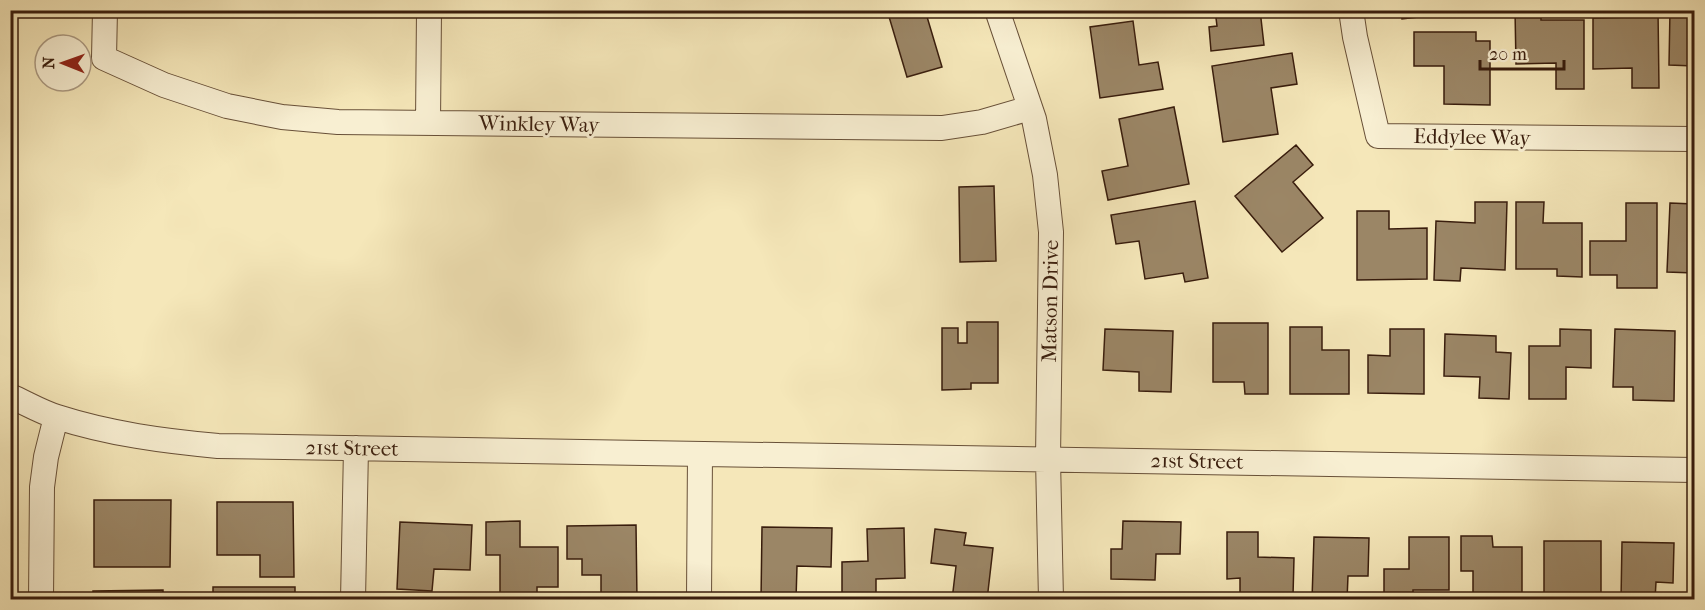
<svg xmlns="http://www.w3.org/2000/svg" width="1705" height="610" viewBox="0 0 1705 610" font-family="'IM FELL French Canon',serif">
	<style>
		.building { fill: #9b8666; stroke: #391d0d; stroke-width: 1.5 }
		.lines { fill: none; stroke-linecap: round; stroke-linejoin: round }
		.minor-casing { stroke: #685038; stroke-width: 26 }
		.minor { stroke: #f8efd2; stroke-width: 24 }
		.labels { text-anchor: middle; stroke-width: 6; stroke-linejoin: round; paint-order: stroke }
		.street-label { font-size: 21px; fill: #391d0d; stroke: #f8efd2 }
	</style>
	<rect width="100%" height="100%" fill="#f5e7b9"/>
	<filter id="stains"><feTurbulence type="fractalNoise" baseFrequency=".00333" numOctaves="4"/><feColorMatrix values="0 0 0 0 .2 0 0 0 0 .09 0 0 0 0 .02 0 0 0 .5 -.17"/></filter>
	<radialGradient id="worn" r=".72"><stop offset=".6" stop-color="#630" stop-opacity="0"/><stop offset="1" stop-color="#630" stop-opacity=".3"/></radialGradient>
	<path class="building" d="M887,10H925L942,67L907,77Z
		M1215,10H1260L1264,45L1211,51L1209,27L1217,26Z
		M1401,10H1470V11L1402,19Z
		M1515,10H1541V20H1584V89H1556V63L1516,64Z
		M1631,10H1658L1659,88H1632V68L1593,69V18L1631,17Z
		M1670,10H1694V66L1669,65Z
		M1133,21L1139,65L1158,62L1163,89L1100,98L1090,27Z
		M1414,32H1476V41H1490V105L1444,104V66H1414Z
		M1292,53L1297,84L1271,88L1278,134L1223,142L1212,66Z
		M1174,107L1189,184L1108,200L1102,171L1128,166L1119,119Z
		M1296,145L1313,165L1293,182L1323,218L1282,252L1235,196Z
		M994,186L996,261L960,262L959,187Z
		M1195,201L1208,278L1185,282L1183,273L1145,279L1139,241L1116,244L1111,215Z
		M1475,202H1507L1505,270L1461,268L1460,281L1434,280L1436,221L1475,223Z
		M1516,202H1544L1543,223H1582V277L1557,276V269H1516Z
		M1626,203H1657V288H1617V275H1590V241H1626Z
		M1670,203L1694,204V273L1667,272Z
		M1357,211H1389V229L1427,228V279L1357,280Z
		M967,322H998V383H971V389L942,390V328H958V343H967Z
		M1213,323H1268V394H1245L1244,382H1213Z
		M1290,327H1322V350H1349V394H1290Z
		M1105,329L1173,331L1171,392L1139,391V372L1103,370Z
		M1390,329H1424V394L1368,393V355L1390,356Z
		M1560,329L1591,330V368L1566,367V399H1529V346H1560Z
		M1615,329L1675,331L1674,401L1633,400V387H1613Z
		M1445,334L1496,336V352L1511,353L1509,399L1479,398L1480,377L1444,376Z
		M94,500H171L170,567H94Z
		M217,502H293L294,577H260V555H217Z
		M520,521V547H558V587H537V600H500V555H486V522Z
		M1123,521L1181,522L1180,554H1156L1155,580L1111,579V549H1122Z
		M400,522L472,525L470,570L434,569L432,591L397,589Z
		M636,525L637,600H601V575H582V559H567V526Z
		M762,527L832,528L831,567L797,566L796,600H761Z
		M904,528L905,578L876,579V598L842,599V562L868,561L867,529Z
		M935,529L966,533L964,545L993,548L987,600H952L956,566L931,563Z
		M1227,532H1258V557L1294,558L1293,596L1240,595V578L1227,579Z
		M1461,536H1492L1493,547H1522V600H1473V571H1461Z
		M1314,537L1369,538L1368,576H1348L1347,600H1312Z
		M1409,537H1449V590H1413V600H1384V569H1409Z
		M1544,541H1601V600H1544Z
		M1622,542L1674,543L1673,583L1656,582L1655,600H1621Z
		M213,587H295V600H213Z
		M163,590V600H93V591Z"/>
	<g class="lines">
		<g class="minor-casing">
			<path id="minor" d="M105,10L104,58L164,85L227,106L282,117L338,122L942,128L982,122L1030,108
				M997,10L1034,119L1045,175L1051,232L1048,459L1051,600
				M1351,10L1355,37L1378,136L1694,139
				M428,123L429,10
				M10,396C26,403 41,412 57,417C110,434 164,441 218,446L1694,470
				M41,600L42,487L46,457L56,417
				M353,600L356,448
				M699,600L700,454"/>
		</g>
		<use href="#minor" class="minor"/>
	</g>
	<g class="labels">
		<g class="street-label">
			<text transform="translate(539 124) rotate(1)" y="7">Winkley Way</text>
			<text transform="translate(1472 137) rotate(1)" y="7">Eddylee Way</text>
			<text transform="translate(1050 301) rotate(-89)" y="7">Matson Drive</text>
			<text transform="translate(352 448) rotate(1)" y="7">21st Street</text>
			<text transform="translate(1197 461) rotate(1)" y="7">21st Street</text>
		</g>
	</g>
	<rect width="1705" height="610" fill="none" stroke="#f5e7b9" stroke-width="36"/>
	<rect x="12" y="12" width="1681" height="586" fill="none" stroke="#391d0d" stroke-width="3"/>
	<rect x="18" y="18" width="1669" height="574" fill="none" stroke="#391d0d" stroke-width="1.5"/>
	<g transform="translate(63 63) rotate(271)"><circle r="28" fill="#f8efd2" stroke="#ac9b83" stroke-width="1.5"/>
	<path d="M0-4.5L10 22L0 15L-10 22Z" fill="#8f2418"/>
	<text y="-9" font-size="16" font-weight="bold" text-anchor="middle" fill="#391d0d">N</text>
	</g>
	<path d="M1480 60v9h84v-9" fill="none" stroke="#391d0d" stroke-width="3"/>
	<text x="1489" y="60" font-size="18" fill="#391d0d" stroke="#f8efd2" stroke-width="4.5" paint-order="stroke">20 m</text>
	<rect width="100%" height="100%" filter="url(#stains)"/>
	<rect width="100%" height="100%" fill="url(#worn)"/>
</svg>
